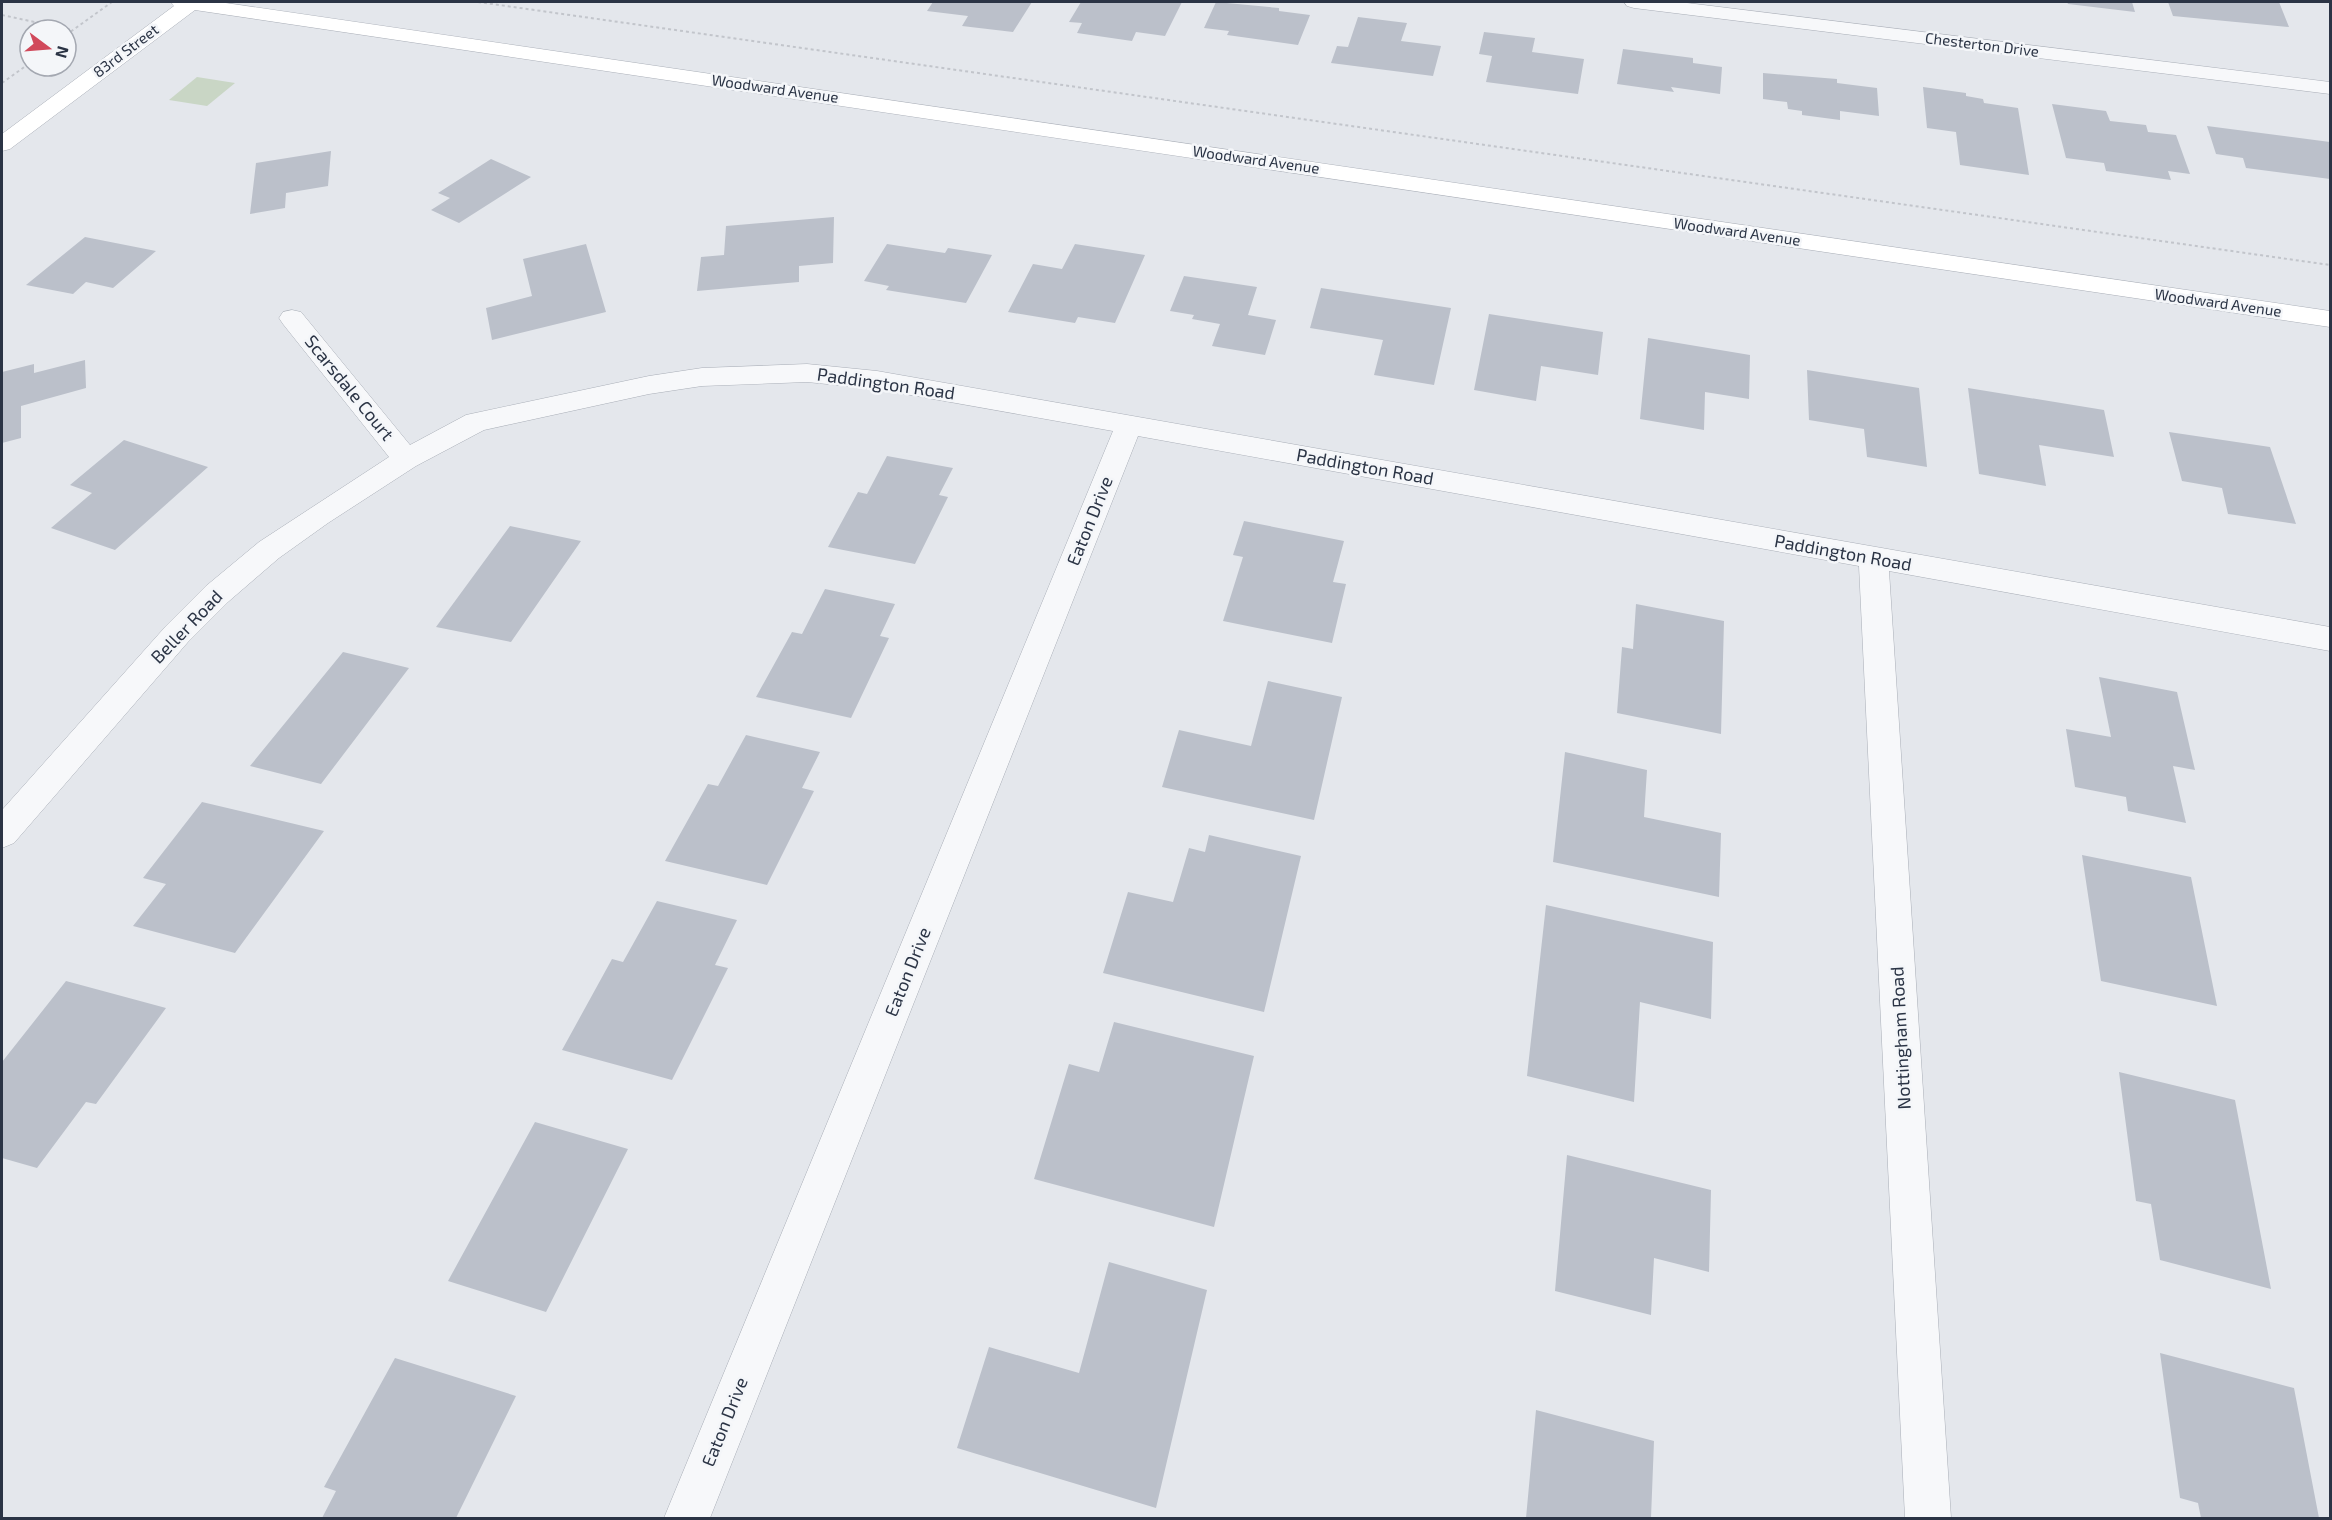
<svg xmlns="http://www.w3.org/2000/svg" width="2332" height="1520" viewBox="0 0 2332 1520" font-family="'Exo 2',sans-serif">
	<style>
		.green { fill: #c9d6c5 }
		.building { fill: #bbc0ca }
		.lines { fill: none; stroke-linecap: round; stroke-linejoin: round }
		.minor-casing { stroke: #a9aeb7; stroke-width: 1 }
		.secondary-casing { stroke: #a9aeb7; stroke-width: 1 }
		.path { stroke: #c2c5cb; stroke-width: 2; stroke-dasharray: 3 3; stroke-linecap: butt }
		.minor { fill: #f7f8fa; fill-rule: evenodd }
		.secondary { fill: #fff; fill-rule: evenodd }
		.labels { text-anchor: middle; stroke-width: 5; stroke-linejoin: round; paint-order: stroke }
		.far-street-label { font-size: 15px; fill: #2b3445; stroke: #f4f6f9 }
		.street-label { font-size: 18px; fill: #2b3445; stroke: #f4f6f9 }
	</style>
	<rect width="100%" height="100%" fill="#e4e7ec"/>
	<path class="green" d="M197,77L235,83L207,106L169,100Z"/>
	<path class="building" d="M933,2H1032L1013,32L962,26L968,16L927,11Z
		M1081,2H1182L1165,36L1136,32L1132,41L1077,33L1082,23L1069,22Z
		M1216,2L1279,8V11L1310,15L1298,45L1227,35L1229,31L1204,28Z
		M2067,2H2132L2135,12L2068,4Z
		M2168,2H2279L2289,27L2173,16Z
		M1358,17L1407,23L1401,41L1441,46L1433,76L1331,63L1337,46L1348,47Z
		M1484,32L1535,38L1532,52L1584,59L1578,94L1486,82L1492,56L1479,54Z
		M1623,49L1693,58V63L1722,67L1720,94L1671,87L1674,92L1617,84Z
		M1763,73L1837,79V83L1877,88L1879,116L1840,111V120L1802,115V111L1788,109L1787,102L1763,99Z
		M1923,87L1966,93V96L1983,99L1984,103L2018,108L2029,175L1960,165L1956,132L1927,128Z
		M2052,104L2106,111L2110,121L2146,125L2148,132L2176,135L2190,174L2168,171L2171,180L2106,171L2104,163L2066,158Z
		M2207,126L2330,142V179L2246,168L2243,158L2216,154Z
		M331,151L328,186L286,193L285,208L250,214L256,163Z
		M491,159L531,177L459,223L431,210L450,198L438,193Z
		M834,217L833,263L799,266V282L697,291L701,257L724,255L726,226Z
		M85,237L156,251L113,288L86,282L73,294L26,285Z
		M586,244L606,312L492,340L486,308L532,296L523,259Z
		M887,244L945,253L948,248L992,255L966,303L886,290L889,286L864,281Z
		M1075,244L1145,255L1115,323L1078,317L1075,323L1008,312L1033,264L1062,269Z
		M1184,276L1257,287L1248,315L1276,320L1265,355L1212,346L1220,324L1192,319L1194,315L1170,311Z
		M1321,288L1451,308L1434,385L1374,375L1383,340L1310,328Z
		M1489,314L1603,332L1598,375L1541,366L1536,401L1474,390Z
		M1648,338L1750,355L1749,399L1705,392L1704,430L1640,419Z
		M85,360L86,388L21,406V438L2,443V372L34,364V373Z
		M1807,370L1919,388L1927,467L1867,457L1864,429L1809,420Z
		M1968,388L2104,410L2114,457L2039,445L2046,486L1979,474Z
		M2169,432L2270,447L2296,524L2228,514L2222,488L2182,481Z
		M124,440L208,467L115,550L51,528L92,493L70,485Z
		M887,456L953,468L939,495L948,497L915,564L828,547L858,492L867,494Z
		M1244,521L1344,541L1333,582L1346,584L1332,643L1223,621L1243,557L1233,555Z
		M510,526L581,541L511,642L436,627Z
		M825,589L895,604L880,636L889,638L851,718L756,697L792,632L802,634Z
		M1636,604L1724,621L1721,734L1617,713L1622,647L1633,649Z
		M343,652L409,668L321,784L250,766Z
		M2099,677L2177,692L2195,770L2173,766L2186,823L2128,811L2126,797L2075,787L2066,729L2111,737Z
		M1268,681L1342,697L1314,820L1162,787L1179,730L1251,746Z
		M746,735L820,752L802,788L814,791L767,885L665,861L708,784L718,786Z
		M1565,752L1647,770L1644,817L1721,833L1719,897L1553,862Z
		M202,802L324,831L235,953L133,926L166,884L143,878Z
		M1209,835L1301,856L1264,1012L1103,973L1128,892L1173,902L1189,848L1205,852Z
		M2082,855L2191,877L2217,1006L2101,981Z
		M657,901L737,920L715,965L728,968L672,1080L562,1050L612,959L623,962Z
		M1546,905L1713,942L1711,1019L1640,1002L1634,1102L1527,1076Z
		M66,981L166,1008L96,1104L86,1102L37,1168L2,1158V1062Z
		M1114,1022L1254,1056L1214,1227L1034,1179L1069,1064L1099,1072Z
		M2119,1072L2235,1100L2271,1289L2160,1260L2151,1204L2136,1201Z
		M535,1122L628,1149L546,1312L448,1281Z
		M1567,1155L1711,1190L1709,1272L1654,1258L1651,1315L1555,1291Z
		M1109,1262L1207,1290L1156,1508L957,1448L989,1347L1079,1373Z
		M2160,1353L2294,1388L2319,1518H2201L2198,1503L2180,1498Z
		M395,1358L516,1396L456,1518H322L336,1491L324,1487Z
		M1536,1410L1654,1441L1651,1518H1526Z"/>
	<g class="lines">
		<g class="minor-casing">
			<path id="minor" d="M1624,2H1679L2330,82V94L1634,8L1627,6Z
				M292,310L301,312L410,445L466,415L649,376L702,368L807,364L877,371L2330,627V651L1889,571L1951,1518H1905L1859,566L1138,436L710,1518H664L1113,431L877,389L807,382L702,386L649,394L484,430L416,466L328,523L279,558L228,602L188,642L14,843L2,848V810L166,626L206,586L259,542L389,457L283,324L279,318L283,312Z"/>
		</g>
		<g class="secondary-casing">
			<path id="secondary" d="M171,2H219L2330,311V327L195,10L10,149L2,151V134L174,6Z"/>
		</g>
		<path class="path" d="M478,2L2330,265
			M2,15L72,30
			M66,35L112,2
			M2,83L30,63"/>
		<use href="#minor" class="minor"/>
		<use href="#secondary" class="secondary"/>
	</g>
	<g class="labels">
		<g class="far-street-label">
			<text transform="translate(1982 45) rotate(7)" y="5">Chesterton Drive</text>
			<text transform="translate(126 51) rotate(-37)" y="5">83rd Street</text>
			<text transform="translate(775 89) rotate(8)" y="5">Woodward Avenue</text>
			<text transform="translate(1256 160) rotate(8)" y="5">Woodward Avenue</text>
			<text transform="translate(1737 232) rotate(8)" y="5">Woodward Avenue</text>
			<text transform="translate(2218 303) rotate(8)" y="5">Woodward Avenue</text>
		</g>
		<g class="street-label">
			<text transform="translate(886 384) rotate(8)" y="6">Paddington Road</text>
			<text transform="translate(349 388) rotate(51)" y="6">Scarsdale Court</text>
			<text transform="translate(1365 467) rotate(10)" y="6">Paddington Road</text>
			<text transform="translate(1090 521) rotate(-68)" y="6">Eaton Drive</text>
			<text transform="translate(1843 553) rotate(10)" y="6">Paddington Road</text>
			<text transform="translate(187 627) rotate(-46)" y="6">Beller Road</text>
			<text transform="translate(908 972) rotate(-68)" y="6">Eaton Drive</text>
			<text transform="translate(1901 1038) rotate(-93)" y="6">Nottingham Road</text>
			<text transform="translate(725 1422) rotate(-68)" y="6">Eaton Drive</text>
		</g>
	</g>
	<rect width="2332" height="1520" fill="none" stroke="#2b3445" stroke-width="6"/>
	<g transform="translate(48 48) rotate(106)"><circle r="28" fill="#f4f6f9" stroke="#a4a8b1" stroke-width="1.5"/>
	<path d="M0-4.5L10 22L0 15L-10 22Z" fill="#d1495b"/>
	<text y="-9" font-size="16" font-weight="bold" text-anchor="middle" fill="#2b3445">N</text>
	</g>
</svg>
